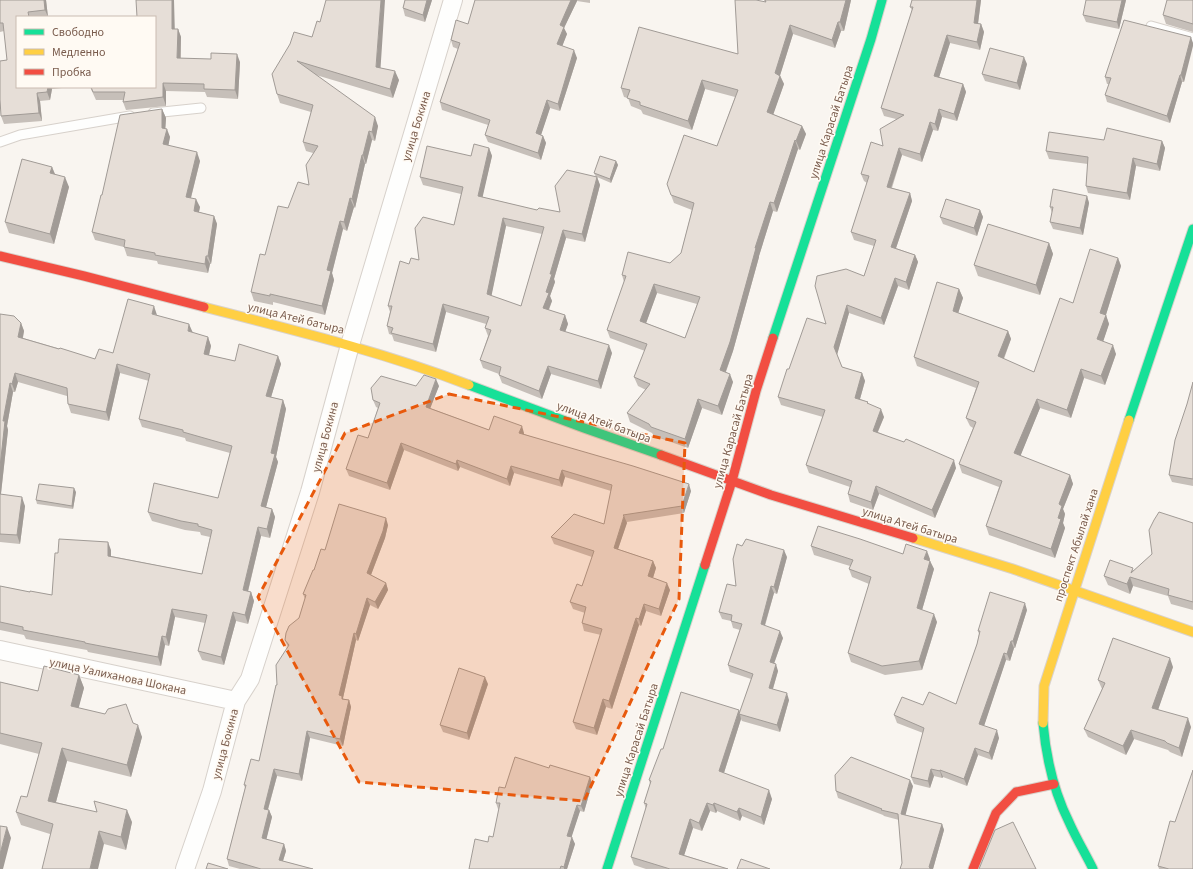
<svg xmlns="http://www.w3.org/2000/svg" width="1193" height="869" viewBox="0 0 1193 869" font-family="'Source Sans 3',sans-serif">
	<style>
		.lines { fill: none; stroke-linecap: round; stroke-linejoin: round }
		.lane-casing { stroke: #d7d1cb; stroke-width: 11 }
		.street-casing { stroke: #d7d1cb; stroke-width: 20 }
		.fast-casing { stroke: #d9d2cb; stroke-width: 11 }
		.slow-casing { stroke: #d9d2cb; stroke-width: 11 }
		.jam-casing { stroke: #d9d2cb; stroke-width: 11 }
		.lane { stroke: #fefefd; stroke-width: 9 }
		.street { stroke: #fefefd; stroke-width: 18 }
		.fast { stroke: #16e098; stroke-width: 9 }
		.slow { stroke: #ffcf43; stroke-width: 9 }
		.jam { stroke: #f24e42; stroke-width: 9 }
		.wall { fill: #c6bfb9; fill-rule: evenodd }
		.shaded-wall { fill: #a19b96 }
		.building { fill: #e6ded7; stroke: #a19b96; fill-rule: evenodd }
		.marked { fill: #e8590c; fill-opacity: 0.2; stroke: #e8590c; stroke-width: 3; stroke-dasharray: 8 5; stroke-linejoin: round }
		.labels { text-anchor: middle; stroke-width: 3; stroke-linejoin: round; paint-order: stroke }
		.street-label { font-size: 12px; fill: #7a5c4d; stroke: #fffaf3 }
	</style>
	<rect width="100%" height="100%" fill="#f9f5f0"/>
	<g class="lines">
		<g class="lane-casing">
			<path id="lane" d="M1151,26L1193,38
				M153,113L201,108
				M0,142L20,135L130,116"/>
		</g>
		<g class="street-casing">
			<path id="street" d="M0,650L236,701
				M185,869L212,791L236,701L250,679L310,492L350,345L453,0"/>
		</g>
		<g class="fast-casing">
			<path id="fast" d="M773,338L871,39L882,0
				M469,385L584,428L661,455
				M1129,420L1193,229
				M1043,723C1046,757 1054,792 1069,822C1076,838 1085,853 1093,869
				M607,869L705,565"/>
		</g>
		<g class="slow-casing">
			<path id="slow" d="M204,307C293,330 383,352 469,385
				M913,538L1013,569L1193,632
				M1043,723L1044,686L1129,420"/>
		</g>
		<g class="jam-casing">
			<path id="jam" d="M0,256L84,276L204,307
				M661,455L771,495L913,538
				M705,565L732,481L756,391L773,338
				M973,869L996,813L1016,792L1054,784"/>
		</g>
		<use href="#lane" class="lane"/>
		<use href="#street" class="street"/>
		<use href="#fast" class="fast"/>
		<use href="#slow" class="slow"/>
		<use href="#jam" class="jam"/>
	</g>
	<path class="wall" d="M0,0H46L48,17H17V87H62V88L52,89L50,100L40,101L42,121L4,124L1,116V108L0,109V61L7,60L4,31L0,32Z
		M432,0L425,22L405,16L403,8Z
		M475,0H590V3L577,1L564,28L567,34L562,46L577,58L560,111L550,108L541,135L543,136L546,143L541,160L488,142L485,135L488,125L442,110L440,102L458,49L453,47L451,40L468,24Z
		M764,0H851L844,31H841L835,48L793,34L780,75L784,84L773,114L802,126L806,134L800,150L798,149L777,212L773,211L759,256V257L733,351L726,372L733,382L722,415L702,408L688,448L654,436L652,433L630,422L627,413L646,390L638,386L634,377L645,351L610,338L607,330L624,282L622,275L670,263L681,253L692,210L674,203L671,195L717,146L735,97L705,89L692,130L643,114L641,110L631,106L628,98L624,97L621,88L738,54L765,2ZM657,293L697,304L685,338L646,323Z
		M912,0H981L978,24H981L984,32L980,50L950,43L939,77L963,84L966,92L957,121L942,117L938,131L933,130L922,162L902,155L892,188L910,193L912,201L896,248L915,255L918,262L909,290L898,286L884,325L849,313L837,354L842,367L862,373L865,381L860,399L868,402V404L884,417L878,432L956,468L935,518L879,494L873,510L850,502L848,494L850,487L809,473L806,465L823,417L781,405L778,397L789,369L826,324L864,276L874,246L854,240L851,232L867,183L864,181L861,174L883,146L896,119L884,116L881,108L912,10L910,7Z
		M1126,0L1119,29L1086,22L1083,15Z
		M1193,0V32L1166,24L1163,15Z
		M320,22L380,68L399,80L393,98L316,75L378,126L375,141L372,140L366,164H365L355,208L354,207L347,231L343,229L332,273L334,280L325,315L273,302V305L254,301L251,292L265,255L288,208L309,185L313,153L306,151L303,142L311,112L280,103L277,94L312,37Z
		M175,29H178L181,37V58L240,62L238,99L207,97L205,92L166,91V106L126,110L123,102V100H96L90,87H155Z
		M1191,37L1184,82H1182L1170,123L1107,102L1105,95L1109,84H1107L1105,77Z
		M1027,64L1020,90L985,81L982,74Z
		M162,109L166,118L165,128L170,137L168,145L200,161L191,198L200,207L199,212L214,216L217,224L211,264H210L208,273L158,264L157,261L127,256L124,247L95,240L92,232L102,195Z
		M1104,140L1162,141L1165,148L1160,171L1136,166L1130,200L1088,193L1086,186L1088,164L1049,159L1046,151Z
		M489,148L492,156L482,197L537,210L560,212L596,177L594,173L616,161L618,165L611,183L597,177L600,185L585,242L566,238L554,279L555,282L550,296L552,301L549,310L565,315L568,324L565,332L612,353L601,389L551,374L542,399L502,383L499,375V374L483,368L480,360L488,336L485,328L486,324L446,312L436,352L394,341L392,335L389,334L387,326L390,312L388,306L409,264L419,260L454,225L461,194L423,185L420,177L471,156ZM506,226L542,234L521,306L491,296Z
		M52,167L55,174L69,187L54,244L9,233L5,222Z
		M1087,196L1089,203L1083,235L1053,229L1050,222L1052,213L1050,207Z
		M980,210L983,217L977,236L943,224L940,217Z
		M1049,243L1053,254L1040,295L978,276L974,265Z
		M1118,258L1121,266L1106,315L1109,324L1103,341L1116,354L1105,385L1084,378L1071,418L1040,408L1020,456L1070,475L1073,484L1063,509L1065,514L1063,523L1065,528L1055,558L989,535L986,526L999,487L962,473L959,464L973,428L970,426L966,418L976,388L917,366L914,357L959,289L963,298L958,313L1008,331L1011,339L1004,359L1034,372L1073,303Z
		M0,314L21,323L24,331L23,338L95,359L113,353L157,315L192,333L208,337L211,346L209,355L235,361L278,356L281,364L271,397L283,400L286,409L276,457L278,462L266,507L272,509L275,517L270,538L261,536L248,592H251L254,601L248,624L236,621L224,665L202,660L198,651L205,623L175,617L169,646L165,645L161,666L88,652L87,650L26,639L24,635L0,630V586L30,592L52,595L58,553L111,550V556L202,574L210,537L201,535L200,532L185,530L152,521L148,512L218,498L230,453L186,441L185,438L142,427L139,419L149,381L120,373L109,421L71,413L68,404L67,396L18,382L15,392H13L7,426L8,430L1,494L25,506L20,544L0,542Z
		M1193,382V486L1172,482L1169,475Z
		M416,386H439L430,408L489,430L524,433V434L691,491L684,513L627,522L618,549L653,561L656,568L653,578L670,590L661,616L646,611L641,626L639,625L612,709L606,707L597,735L576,729L573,722L601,635L584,631L582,623L585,613L573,609L570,602L582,586L592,557L554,544L551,537L604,524L611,491L565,477L562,487L514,473L510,486L460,467L458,471L404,450L390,490L349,476L346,469L368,438L378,408L376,407L373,400Z
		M76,492L73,509L37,504L36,500Z
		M1193,523V610L1171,604L1168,596L1133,586L1130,594L1108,585L1104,576L1134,570Z
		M388,525L385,538L371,575L386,583L388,590L378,609L370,605L358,641L356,640L343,698V699L349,700L351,707L343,746L310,738L302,781L277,776L268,810H269L272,817L266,839L284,844L286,851L283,861L313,869H240L229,866L227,859L245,788L244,785L259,761L277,685L288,647L285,640L299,618L305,599L303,594L314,570L325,550Z
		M811,546L903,554L930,559V561L934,569L922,610L937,622L922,670L885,675L851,662L848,653L869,584L852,577L849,569L850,566L814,555Z
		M787,557L777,594L774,593L765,626L783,638L774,664L778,671L773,689L789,700L780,732L742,721L741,719L724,773L772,799L764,825L742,816L740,821L717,811L716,813L710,811L702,831L693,828L684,855L728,869H646L634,865L631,857L646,809L644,803L650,784L649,780L663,749L739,710L740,713L751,679L730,672L728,665L740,630L733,628L731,621L722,619L719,612Z
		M1027,610L1015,648H1014L1010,661L1006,660L984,726L999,738L992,760L978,755L967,786L943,777L942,778L934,776L930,788L914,784L911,777L923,733L897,723L894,715L923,705L956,704L977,644L979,634L978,631Z
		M1173,667L1158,709L1191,727L1182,757L1170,752L1168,750L1134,739L1126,755L1088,737L1084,729L1102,689L1098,680Z
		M79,675L84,688L78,708L133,723L142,737L131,777L67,761L56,802L132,822L126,850L104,844L50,834L21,825L16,812L27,797L39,754L0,744V682L38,691Z
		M488,684L469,740L443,732L440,725Z
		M549,768L590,777L592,784L584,812L580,811L571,837L575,844L567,869H469L488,842L493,837L499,809H498L496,803Z
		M913,786L905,815L942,824L944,830L933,869H900L902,863L899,820L884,816L883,815L838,798L836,791Z
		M1175,822L1193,869H1159L1158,866Z"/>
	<path class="shaded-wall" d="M44,0H46L48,17L45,10Z
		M172,0H174L175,37L172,29Z
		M381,0H385L380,76L376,67Z
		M427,0H432L425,22L423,15Z
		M571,0H577V1L564,28L567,34L560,52L557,44L560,25Z
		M846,0H851L844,31L840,22Z
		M977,0H981L977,31L974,23Z
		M1122,0H1126L1119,29L1117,22Z
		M838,22L841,31L835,48L832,40Z
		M981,24L984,32L980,50L977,42Z
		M790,25L793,34L778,82L775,73Z
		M178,29L181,37L180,67L177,58Z
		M947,35L950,43L937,84L934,76Z
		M1191,37L1193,43V46L1184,82L1181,75Z
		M574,50L577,58L560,111L558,104Z
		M237,54L240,62L238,99L235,90Z
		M1024,57L1027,64L1020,90L1017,83Z
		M395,71L399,80L393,98L390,89Z
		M1180,75L1182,82L1170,123L1167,116Z
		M780,76L784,84L771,121L767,112Z
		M702,80L705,89L692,130L688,121Z
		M163,83L166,91V106L163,97Z
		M963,84L966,92L957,121L954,114Z
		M48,87H51L52,89L50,100L47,92Z
		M37,93L40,101L42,121L39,113Z
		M547,100L550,108L539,141L536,133Z
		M162,109L166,118L165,136L162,128Z
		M939,109L942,117L938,131L935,124Z
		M375,117L378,126L375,141L372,132Z
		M930,122L933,130L922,162L920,154Z
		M802,126L806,134L800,150L796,141Z
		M167,129L170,137L167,153L163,144Z
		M369,131L372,140L366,164L363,155Z
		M543,136L546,143L541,160L538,153Z
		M795,140L798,149L777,212L774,203Z
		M1162,141L1165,148L1160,171L1157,164Z
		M489,148L492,156L481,204L478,196Z
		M899,148L902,155L889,194L887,187Z
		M197,152L200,161L189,205L186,197Z
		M362,155L365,164L355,208L352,199Z
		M1133,158L1136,166L1130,200L1127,193Z
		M616,161L618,165L611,183L610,179Z
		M52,167L56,177L50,173Z
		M65,177L69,187L54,244L50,234Z
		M597,177L600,185L585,242L582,234Z
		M910,193L912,201L894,254L891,247Z
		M1087,196L1089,203L1083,235L1080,228Z
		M350,198L354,207L347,231L344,222Z
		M196,199L200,207L197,220L194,211Z
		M770,202L773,211L759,256V257L733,351L723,379L720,370L755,248Z
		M980,210L983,217L977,236L974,228Z
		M214,216L217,224L211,264L208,256Z
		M503,218L506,226L490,303L487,294Z
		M340,221L343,229L332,273L334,280L325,315L322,306L327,270Z
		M563,230L566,238L554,279L555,282L550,296L552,301L546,316L543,308L546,292L550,274Z
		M1049,243L1053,254L1040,295L1036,285Z
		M915,255L918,262L909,290L906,282Z
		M206,256L210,264L208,273L205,264Z
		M1118,258L1121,266L1104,321L1106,315L1109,324L1101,348L1097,339L1100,313Z
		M895,278L898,286L884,325L881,318Z
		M654,284L657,293L644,329L640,321Z
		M959,289L963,298L956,320L953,311Z
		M443,304L446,312L436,352L433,344Z
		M847,305L849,313L837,355L834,347Z
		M154,306L157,315L152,314Z
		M565,315L568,324L563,338L560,330Z
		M21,323L24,331L21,346L18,337Z
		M189,324L193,333L188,331Z
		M1008,331L1011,339L1001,365L998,356Z
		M208,337L211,346L207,363L204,354Z
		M609,345L612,353L601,389L598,381Z
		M1113,345L1116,354L1105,385L1101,376Z
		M278,356L281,364L269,404L266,396Z
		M117,364L120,373L109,421L106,412Z
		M548,366L551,374L542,399L539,391Z
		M1081,369L1084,378L1071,418L1067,410Z
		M15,373L18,382L15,392L12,384Z
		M862,373L865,381L858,406L855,398Z
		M730,374L733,382L722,415L718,406Z
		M436,379L439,386L428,414L426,407Z
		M10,383L13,392L7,426L8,430L0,502V467L3,421Z
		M698,399L702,408L688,448L685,439Z
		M1037,399L1040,408L1018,462L1014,453Z
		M283,400L286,409L276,457L278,462L264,515L261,506L271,453Z
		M881,409L884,417L875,438L873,431Z
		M522,426L524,433L522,440L519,433Z
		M401,443L404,450L390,490L387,483Z
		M457,460L460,467L458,471L456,464Z
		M954,460L956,468L935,518L932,510Z
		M511,466L514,473L510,486L507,479Z
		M562,470L565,477L562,487L559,480Z
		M1070,475L1073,484L1063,509L1065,514L1063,523L1065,528L1055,558L1051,549L1058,518L1059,504Z
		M689,484L691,491L684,513L682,506Z
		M876,486L879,494L873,510L871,502Z
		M74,488L76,492L73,509L72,506Z
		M22,497L25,506L20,544L17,535Z
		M272,509L275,517L270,538L267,529Z
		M624,516L627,523L616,555L614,548Z
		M386,518L388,525L385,538L369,580L367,573Z
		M258,527L261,536L246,599L243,590Z
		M108,542L111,550V564L108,556Z
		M784,550L787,557L777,594L774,587Z
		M927,551L930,559L927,567L924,559Z
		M653,561L656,568L651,584L648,576Z
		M930,561L934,569L920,617L917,608Z
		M1130,577L1133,586L1130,594L1127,584Z
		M386,583L388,590L378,609L375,602Z
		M667,583L670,590L661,616L659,609Z
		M771,586L774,593L763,631L761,624Z
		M251,592L254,601L248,624L245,615Z
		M367,598L370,605L358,641L356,634Z
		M1025,603L1027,610L1015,648L1013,641Z
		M644,604L646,611L641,626L639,619Z
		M172,609L175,617L169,646L166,637Z
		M233,612L236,621L224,665L221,657Z
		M934,614L937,622L922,670L919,661Z
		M636,618L639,625L612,709L609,701Z
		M780,631L783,638L772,669L770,662Z
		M354,633L356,640L343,698L345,703L339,695Z
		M162,636L165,645L161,666L158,657Z
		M1011,641L1014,648L1010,661L1007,654Z
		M1004,653L1006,660L982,732L979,724Z
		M1170,658L1173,667L1156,716L1152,708Z
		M776,664L778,671L771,695L769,688Z
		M79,675L84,688L76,718L71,706Z
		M485,677L488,684L469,740L467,733Z
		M787,693L789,700L780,732L777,725Z
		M603,699L606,707L597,735L594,728Z
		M349,700L351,707L343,746L340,739Z
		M739,710L741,719L722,779L719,771Z
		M1188,718L1191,727L1182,757L1179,748Z
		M138,725L142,737L131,777L127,765Z
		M997,730L999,738L992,760L989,753Z
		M1131,730L1134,739L1126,755L1123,746Z
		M307,731L310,738L302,781L299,774Z
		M62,748L67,761L53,813L48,801Z
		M975,748L978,755L967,786L964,779Z
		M274,769L277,776L266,816L264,809Z
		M931,769L934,776L930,788L928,781Z
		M940,770L943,777L942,778L940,771Z
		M590,777L592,784L584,812L581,806Z
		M910,780L913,786L904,821L901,814Z
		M769,790L772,799L764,825L761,817Z
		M707,803L710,811L702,831L699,823Z
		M714,803L717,811L716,813L713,805Z
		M577,805L580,811L570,842L567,836Z
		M739,808L742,816L740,821L737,812Z
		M127,810L132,822L126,850L121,837Z
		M269,810L272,817L265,845L262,838Z
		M690,819L693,828L682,862L679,854Z
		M942,824L944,830L933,869H930L929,867Z
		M7,827L11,838L3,869H0V854Z
		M99,831L104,844L98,869H90Z
		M572,837L575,844L567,869H564V867Z
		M284,844L286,851L281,867L279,860Z"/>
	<path class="building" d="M0,0H44L45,10L28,12L29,17H17V87H48L47,92L37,93L39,113L1,116L0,100V61L7,60L3,23H0Z
		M136,0H172V29H178L177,58L211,59V53L237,54L235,90L204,89V84L163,83V97L123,102L125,92H93L91,87H155V17H137Z
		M326,0H381L376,67L395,71L390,89L297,61L375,117L372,132L369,131L363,155H362L352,199L350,198L344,222L340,221L327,270L331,271L322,306L270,294V296L251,292L260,254L265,255L278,206L288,208L298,182L309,185L306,165L318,146L303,142L313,105L277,94L272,74L290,44L294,32L312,37L317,21L320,22Z
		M405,0H427L423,15L403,8Z
		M475,0H571L560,25L564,27L557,44L574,50L558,104L547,100L536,133L543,136L538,153L485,135L490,120L440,102L460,43L451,40L456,20L468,24Z
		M735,0H756L766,2L765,0H846L840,22H838L832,40L790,25L775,73L780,76L767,112L802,126L796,141L795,140L774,203L770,202L755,248H756L730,342L720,370L730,374L718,406L698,399L685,439L651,427L649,424L627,413L650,384L634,377L647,344L607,330L626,276L622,275L628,252L670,263L681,253L694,203L671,195L667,184L684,135L717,146L738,90L702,80L688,121L640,105V102L627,98L630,90L621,88L639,27L738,54ZM654,284L700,297L685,338L640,321Z
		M912,0H977L974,23L981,24L977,42L947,35L934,76L963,84L954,114L939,109L935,124L930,122L920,154L899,148L887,187L910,193L891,247L915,255L906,282L895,278L881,318L847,305L834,347L842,367L862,373L855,398L868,402L867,403L881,409L873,431L904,442L906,439L954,460L932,510L876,486L871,502L848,494L852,481L806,465L825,410L778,397L787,369H789L807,318L826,324L815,286L817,276L846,269L864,276L876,240L851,232L869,176L861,174L871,142L883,146L880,129L904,115L881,108L913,7H910Z
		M1086,0H1122L1117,22L1083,15Z
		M1167,0H1193V24L1163,15Z
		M1124,20L1191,37L1181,75H1180L1167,116L1105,95L1111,78L1105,77Z
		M990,48L1024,57L1017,83L982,74Z
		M162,109V128L167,129L163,144L197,152L186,197L196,199L194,211L214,216L208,256H206L205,264L155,255V253L124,247L125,240L92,232L101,195H102L120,115Z
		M1107,128L1162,141L1157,164L1133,158L1127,193L1086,186L1088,157L1046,151L1049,132L1104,140Z
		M474,144L489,148L478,196L537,210L539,208L560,212L555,186L567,170L597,177L582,234L563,230L550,274H552L546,292L549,293L543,308L565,315L560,330L609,345L598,381L548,366L539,391L499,375L501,367L480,360L491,330L485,328L489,317L443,304L433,344L391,333L393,328L387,326L392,306H388L400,261L409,264L411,258L419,260L415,228L423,217L454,225L463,187L420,177L427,146L471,156ZM503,218L544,227L521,306L487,294Z
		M600,156L616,161L610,179L594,173Z
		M22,159L52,167L50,173L65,177L50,234L5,222Z
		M1053,189L1087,196L1080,228L1050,222L1053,207H1050Z
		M946,199L980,210L974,228L940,217Z
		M988,224L1049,243L1036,285L974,265Z
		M1090,249L1118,258L1100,313L1106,315L1097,339L1113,345L1101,376L1081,369L1067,410L1037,399L1014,453L1070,475L1059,504L1062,506L1058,518L1061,519L1051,549L986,526L1002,481L959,464L976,422L966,418L979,382L914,357L937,282L959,289L953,311L1008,331L998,356L1034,372L1060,298L1073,303Z
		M128,299L154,306L152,314L189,324L188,331L208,337L204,354L235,361L239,344L278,356L266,396L283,400L271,453L275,454L261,506L272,509L267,529L258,527L243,590L251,592L245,615L233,612L221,657L198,651L207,615L172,609L166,637L162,636L158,657L85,643V642L23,630V627L0,622V586L30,592V591L52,595L55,553H58L59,539L108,542V556L202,574L212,530L198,526V524L181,521L148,512L154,483L218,498L232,446L183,432V430L139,419L150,374L117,364L106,412L68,404L67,388L15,373L12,384L10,383L3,421H5L0,467V314L14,316L21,323L18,337L59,349L60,348L95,359L99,349L113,353Z
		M424,375L436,379L426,407L489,430L494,416L522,426L519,433L633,466L689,484L682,506L623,515L624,516L614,548L653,561L648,576L667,583L659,609L644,604L639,619L636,618L609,701L603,699L594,728L573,722L602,629L582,623L586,607L570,602L577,584L582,586L594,551L551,537L574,514L604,524L612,485L562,470L559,480L511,466L507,479L457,460L456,464L401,443L387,483L346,469L358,435L368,438L380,403L373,400L371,388L381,376L416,386Z
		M1193,382V479L1169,475L1175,440L1187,404Z
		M39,484L74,488L72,506L36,500Z
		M0,494L22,497L17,535L0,534Z
		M339,504L386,518L383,531L367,573L386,583L375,602L367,598L356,634L354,633L339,695L342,696V699L349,700L340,739L307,731L299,774L274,769L264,809L269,810L262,838L284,844L279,860L313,869H261L227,859L246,785H244L251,759L259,761L276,685H277L276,665L289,645L285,640L286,633L289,626L299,618L306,595L303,594L313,570H314L321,549L325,550Z
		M1159,512L1193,523V602L1168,595L1169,589L1130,577L1127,584L1104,576L1110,560L1133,568L1131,573L1152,554L1149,530L1154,520Z
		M818,526L860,539L903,554L906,544L927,551L924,559L930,561L917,608L934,614L919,661L882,666L848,653L871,577L849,569L853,560L811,546Z
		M746,539L784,550L774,587L771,586L761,624L780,631L770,662L776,664L769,688L787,693L777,725L739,714L753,674L728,665L742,624L731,621L732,615L719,612L727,584L736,586L733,559L737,544L742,546Z
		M990,592L1025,603L1013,641H1011L1007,654L1004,653L979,724L997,730L989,753L975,748L964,779L940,770V771L931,769L928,781L911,777L924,728L894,715L902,697L923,705L929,692L956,704L977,644L980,631H978Z
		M1113,638L1170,658L1152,708L1188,718L1179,748L1167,743L1165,741L1131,730L1123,746L1084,729L1105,683L1098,680Z
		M44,666L79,675L71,706L105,714L108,709L126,704L133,723L138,725L127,765L62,748L48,801L97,812L94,801L127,810L121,837L99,831L90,869H42L53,824L16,812L21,796L27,797L42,743L0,733V682L38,691Z
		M459,668L485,677L467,733L440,725Z
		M681,692L739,710L719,771L769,790L761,817L739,808L737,812L714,803L713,805L707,803L699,823L690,819L679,854L728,869H670L631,857L647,804L644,803L651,781L649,780L661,749H663Z
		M515,757L549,768L550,765L590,777L581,806L577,805L567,836L572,837L564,867L561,866L560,869H469L475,839L488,842L489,836L493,837L500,803H496L499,787L505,788Z
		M851,757L910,780L901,814L942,824L929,867L930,868V869H900L902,863L898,814L881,810L882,809L836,791L835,775Z
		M1193,770V869H1169L1158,866L1170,821L1175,822Z
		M1013,822L1036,869H979L995,830Z
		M0,826L7,827L0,854Z
		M741,859L770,869H737Z
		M208,863L228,869H206Z"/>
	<path class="marked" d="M449,394L685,443L679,599L584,801L359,782L258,597L345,433Z"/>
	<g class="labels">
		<g class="street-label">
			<text transform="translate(831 122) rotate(-72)" y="4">улица Карасай Батыра</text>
			<text transform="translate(416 126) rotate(-73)" y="4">улица Бокина</text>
			<text transform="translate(296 318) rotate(14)" y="4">улица Атей батыра</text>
			<text transform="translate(604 422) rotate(20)" y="4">улица Атей батыра</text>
			<text transform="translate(733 431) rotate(-74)" y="4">улица Карасай Батыра</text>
			<text transform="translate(325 437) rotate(-75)" y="4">улица Бокина</text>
			<text transform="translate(910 525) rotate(17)" y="4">улица Атей батыра</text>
			<text transform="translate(1076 545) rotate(-72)" y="4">проспект Абылай хана</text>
			<text transform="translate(118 676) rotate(12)" y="4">улица Уалиханова Шокана</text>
			<text transform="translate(636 740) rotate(-72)" y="4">улица Карасай Батыра</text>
			<text transform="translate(225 744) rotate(-75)" y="4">улица Бокина</text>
		</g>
	</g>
	<rect x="16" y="16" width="140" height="72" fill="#fffaf3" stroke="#cabbb1"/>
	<rect x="24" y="29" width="20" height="6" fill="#16e098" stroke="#cabbb1"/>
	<text x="52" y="36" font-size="12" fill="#7a5c4d">Свободно</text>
	<rect x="24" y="49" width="20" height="6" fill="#ffcf43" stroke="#cabbb1"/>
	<text x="52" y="56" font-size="12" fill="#7a5c4d">Медленно</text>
	<rect x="24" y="69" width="20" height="6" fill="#f24e42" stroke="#cabbb1"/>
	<text x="52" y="76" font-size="12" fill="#7a5c4d">Пробка</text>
</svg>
